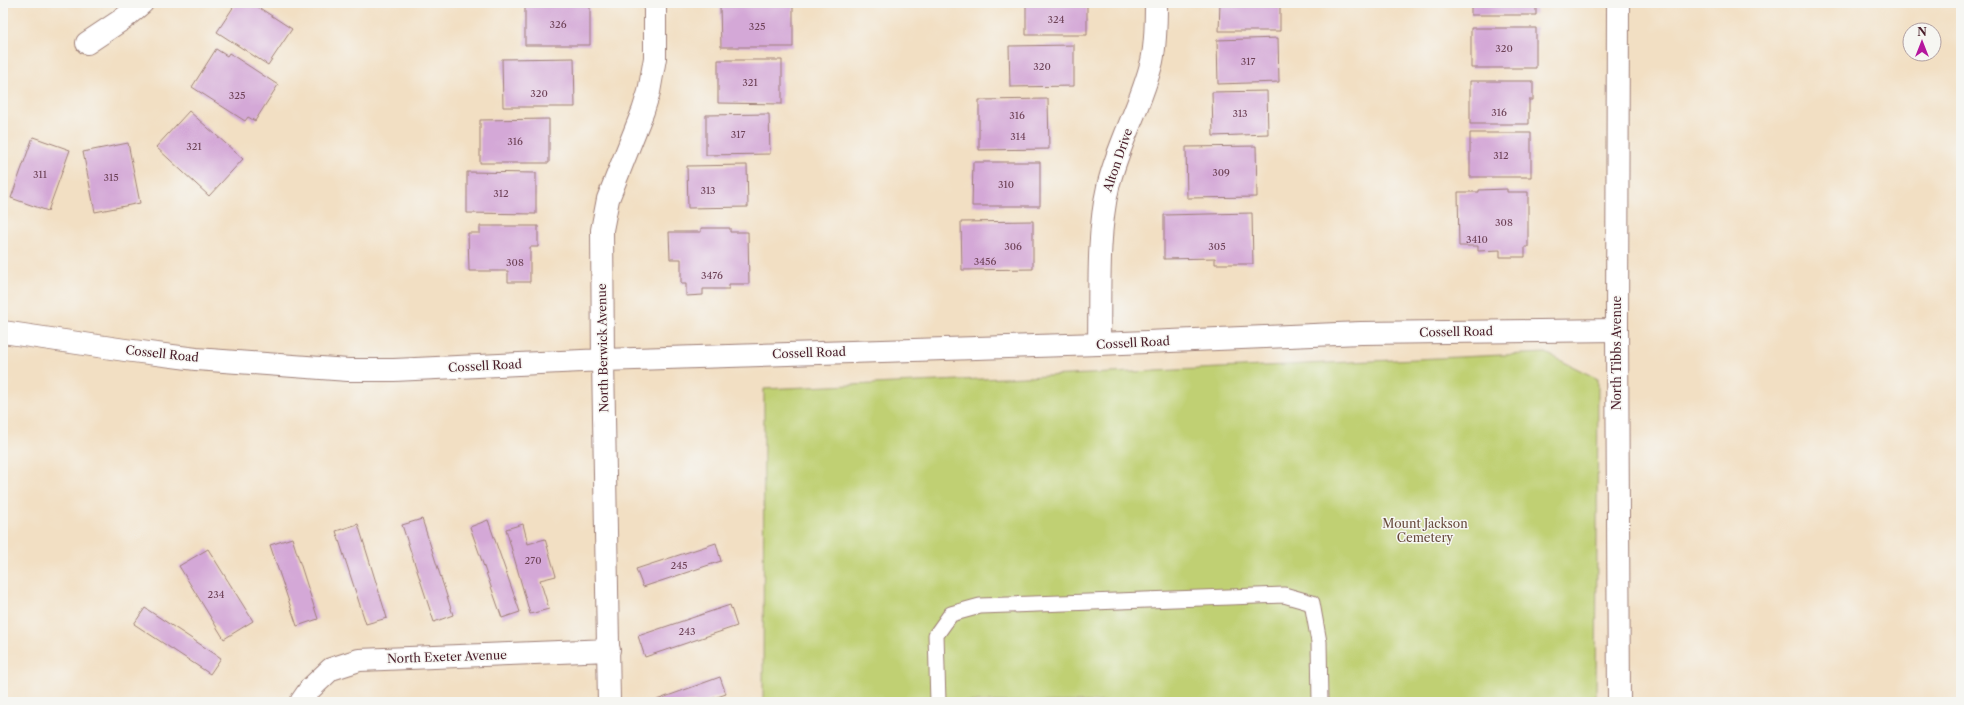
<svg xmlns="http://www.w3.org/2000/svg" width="1964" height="705" viewBox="0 0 1964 705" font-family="'Libre Caslon Text',serif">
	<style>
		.green { fill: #c0d073; stroke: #85784f }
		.building { fill: #d4a8d7 }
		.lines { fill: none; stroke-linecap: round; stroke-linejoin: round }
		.service-casing { stroke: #9e7f77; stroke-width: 17 }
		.minor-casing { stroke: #9e7f77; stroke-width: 24 }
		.tertiary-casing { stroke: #9e7f77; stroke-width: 24 }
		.service { stroke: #fff; stroke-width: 15 }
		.minor { stroke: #fff; stroke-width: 22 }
		.tertiary { stroke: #fff; stroke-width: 22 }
		.labels { text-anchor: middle; stroke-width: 3; stroke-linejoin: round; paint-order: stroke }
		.number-label { font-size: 10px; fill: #6c4156 }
		.street-label { font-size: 12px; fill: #4a1f2b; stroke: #f6f6f2 }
		.park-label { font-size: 12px; fill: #684b3d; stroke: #f6f6f2 }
	</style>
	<rect width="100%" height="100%" fill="#f6f6f2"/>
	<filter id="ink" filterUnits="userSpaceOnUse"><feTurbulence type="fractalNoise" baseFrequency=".025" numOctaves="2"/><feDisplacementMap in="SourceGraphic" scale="8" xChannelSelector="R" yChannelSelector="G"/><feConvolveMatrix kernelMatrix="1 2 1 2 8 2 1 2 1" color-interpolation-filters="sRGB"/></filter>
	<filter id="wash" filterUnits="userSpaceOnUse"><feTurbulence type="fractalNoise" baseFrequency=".012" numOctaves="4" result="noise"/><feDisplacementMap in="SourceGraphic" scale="16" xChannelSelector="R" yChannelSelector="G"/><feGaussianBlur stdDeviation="0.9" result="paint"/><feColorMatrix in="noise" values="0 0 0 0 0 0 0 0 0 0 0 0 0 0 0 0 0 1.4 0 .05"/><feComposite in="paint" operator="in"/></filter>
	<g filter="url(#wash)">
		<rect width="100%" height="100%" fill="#f2dfc3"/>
		<path class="green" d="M1546,353L1598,379L1596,702H763L764,389Z"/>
		<g id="blocks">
			<path class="building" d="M236,3H252L292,29L268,65L217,32Z
				M286,3H303L300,9Z
				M525,3H590V45H525Z
				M1026,3H1087V35H1026Z
				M1220,3H1280V31H1219Z
				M1471,3H1536V15H1471Z
				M720,5H793V47H721Z
				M1471,28H1536V68H1471Z
				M1278,38L1279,82L1218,84L1217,40Z
				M1074,45V86L1010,87L1009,46Z
				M216,49L227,56L229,53L278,85L255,121L248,117L245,121L192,87Z
				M574,58L575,107H503L502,59Z
				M718,60H782V104L718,103Z
				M1470,81H1533V100H1529V124H1470Z
				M1267,91L1268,134L1213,136L1212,92Z
				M1048,99L1049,149L979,150V100Z
				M189,111L243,159L209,196L156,147Z
				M769,114L770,154L706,155V115Z
				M549,119V163H480V120Z
				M1470,133H1531V177H1470Z
				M33,137L70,150L48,211L11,198Z
				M128,143L140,203L95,212L83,152Z
				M1256,146L1257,197L1187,198L1186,147Z
				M973,162H1040V206H972Z
				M747,165L748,207L688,208L687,166Z
				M467,172L536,173V214L467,213Z
				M1507,189V192H1528V247H1525V257H1500V250L1478,251V246H1459L1458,192H1479V190Z
				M1252,213L1253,264H1215V258L1164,259V215Z
				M1033,221V269L962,270L961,222Z
				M480,226H538V247H530V282H508V271H469L468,233H480Z
				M701,228H730V232H748L749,284H729V289H703V295L686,296V284H681V259H670L669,232H701Z
				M422,519L453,615L434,622L402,525Z
				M488,520L520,612L502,618L470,527Z
				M358,524L387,618L366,624L336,531Z
				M523,524L528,544L545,539L556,576L540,580L549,609L530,614L506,529Z
				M292,538L318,619L297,626L270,545Z
				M716,543L721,561L643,587L636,569Z
				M208,549L253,621L224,639L179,566Z
				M730,605L737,626L645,657L638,636Z
				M145,608L221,658L210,674L134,624Z
				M720,677L726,694L703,702H651Z"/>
		</g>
	</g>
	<g filter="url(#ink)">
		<use href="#blocks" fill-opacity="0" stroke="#9e7f77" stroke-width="1"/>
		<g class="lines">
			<g class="service-casing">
				<path id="service" d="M938,702L936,635L951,614L980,606L1284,595L1312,603L1319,642L1320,702"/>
			</g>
			<g class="minor-casing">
				<path id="minor" d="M87,43L123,19L142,3
					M3,332L125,350L196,359L348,370H394L603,360L1099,344L1361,333L1617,330
					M1099,344C1100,295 1097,234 1108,187C1118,143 1142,104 1152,61C1156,42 1156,22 1156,3
					M301,702L310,689L331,669L359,660L609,650
					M609,702L603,360L602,230L608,199L643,111L649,92L655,58V3"/>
			</g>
			<g class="tertiary-casing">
				<path id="tertiary" d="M1618,3L1617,330L1619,702"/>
			</g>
			<use href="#service" class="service"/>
			<use href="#minor" class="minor"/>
			<use href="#tertiary" class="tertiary"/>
		</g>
	</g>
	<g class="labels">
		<g class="number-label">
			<text x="1056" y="23">324</text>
			<text x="558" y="28">326</text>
			<text x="757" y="30">325</text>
			<text x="1504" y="52">320</text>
			<text x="1248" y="65">317</text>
			<text x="1042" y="70">320</text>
			<text x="750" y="86">321</text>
			<text x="539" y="97">320</text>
			<text x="237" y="99">325</text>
			<text x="1499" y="116">316</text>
			<text x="1240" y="117">313</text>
			<text x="1017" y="119">316</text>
			<text x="738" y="138">317</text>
			<text x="1018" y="140">314</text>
			<text x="515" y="145">316</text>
			<text x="194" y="150">321</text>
			<text x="1501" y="159">312</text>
			<text x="1221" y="176">309</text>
			<text x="40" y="178">311</text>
			<text x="111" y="181">315</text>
			<text x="1006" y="188">310</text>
			<text x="708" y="194">313</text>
			<text x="501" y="197">312</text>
			<text x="1504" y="226">308</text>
			<text x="1477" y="243">3410</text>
			<text x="1013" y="250">306</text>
			<text x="1217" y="250">305</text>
			<text x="985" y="265">3456</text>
			<text x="515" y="266">308</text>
			<text x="712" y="279">3476</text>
			<text x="533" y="564">270</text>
			<text x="679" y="569">245</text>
			<text x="216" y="598">234</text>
			<text x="687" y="635">243</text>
		</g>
		<g class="street-label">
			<text transform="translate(1118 160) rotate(-71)" y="4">Alton Drive</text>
			<text transform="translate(1456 332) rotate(-1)" y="4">Cossell Road</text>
			<text transform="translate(1133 343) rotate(-3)" y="4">Cossell Road</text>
			<text transform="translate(603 348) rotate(-91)" y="4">North Berwick Avenue</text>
			<text transform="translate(809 353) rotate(-2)" y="4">Cossell Road</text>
			<text transform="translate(1617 353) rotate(-90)" y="4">North Tibbs Avenue</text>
			<text transform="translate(162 354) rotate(6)" y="4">Cossell Road</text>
			<text transform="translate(485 366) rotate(-3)" y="4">Cossell Road</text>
			<text transform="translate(447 657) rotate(-2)" y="4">North Exeter Avenue</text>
		</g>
		<g class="park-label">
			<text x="1425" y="528">Mount Jackson<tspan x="1425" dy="14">Cemetery</tspan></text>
		</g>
	</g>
	<rect width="1964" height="705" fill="none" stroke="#f6f6f2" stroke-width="16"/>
	<g transform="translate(1922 42)"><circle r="19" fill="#f6f6f2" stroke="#b1a0a2"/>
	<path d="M0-3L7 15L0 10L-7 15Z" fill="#b5179e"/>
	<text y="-6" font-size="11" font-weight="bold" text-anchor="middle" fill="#4a1f2b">N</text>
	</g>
</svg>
